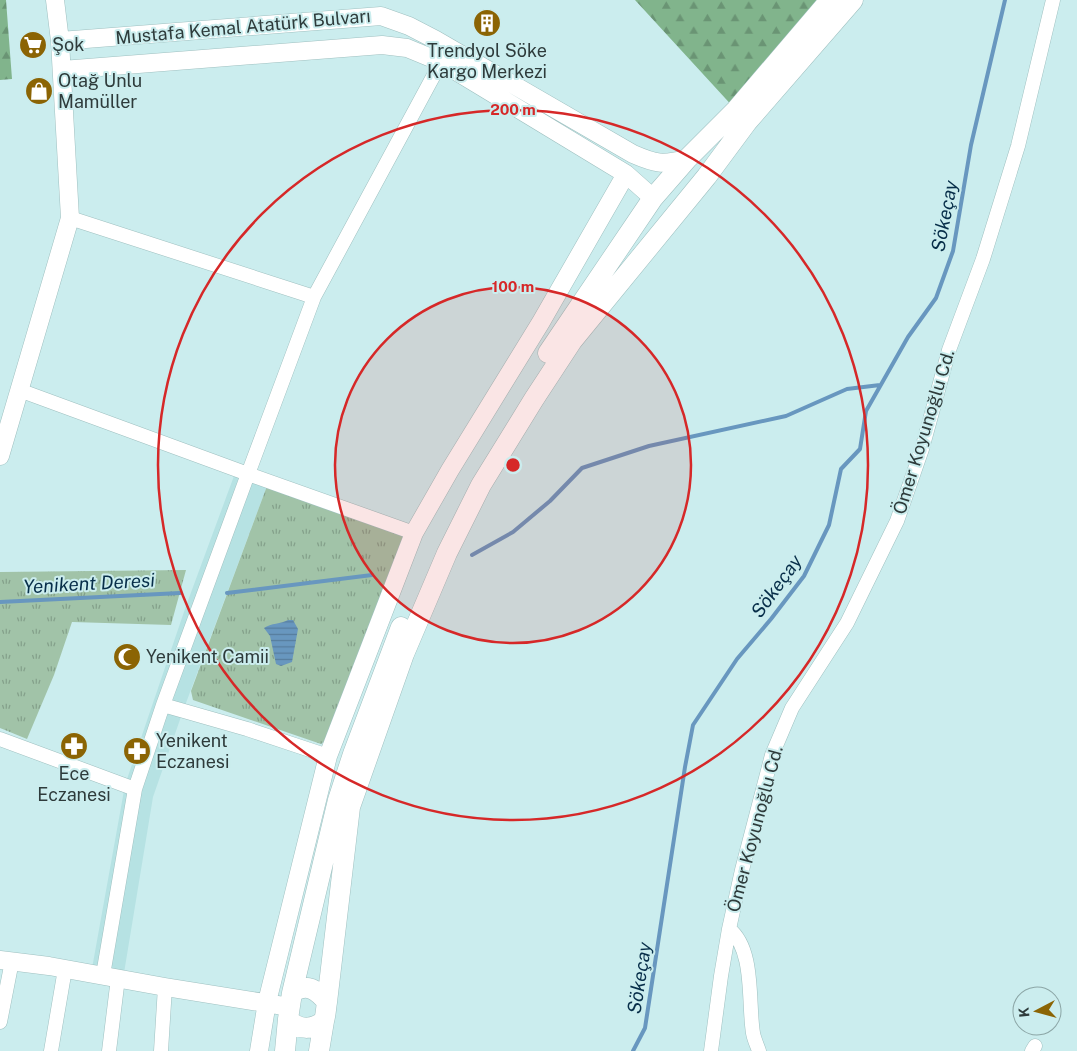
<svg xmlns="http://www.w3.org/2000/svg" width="1077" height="1051" viewBox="0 0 1077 1051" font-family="'Public Sans',sans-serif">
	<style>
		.built { fill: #b6e2e3 }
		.grass { fill: url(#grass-tufts) }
		.forest { fill: url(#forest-firs) }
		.water { fill: url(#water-rules) }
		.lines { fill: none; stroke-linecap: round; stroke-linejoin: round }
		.stream { stroke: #6897bf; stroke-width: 4 }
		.minor-casing { stroke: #9fc0c0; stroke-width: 15 }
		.tertiary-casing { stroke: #9fc0c0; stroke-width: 19 }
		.secondary-casing { stroke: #9fc0c0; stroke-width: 21 }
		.minor { stroke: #fff; stroke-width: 14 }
		.tertiary { stroke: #fff; stroke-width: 18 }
		.secondary { stroke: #fff; stroke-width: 20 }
		.ring { fill: none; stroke: #d62828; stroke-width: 2.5 }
		.labels { text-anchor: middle; stroke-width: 4; stroke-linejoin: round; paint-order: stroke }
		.street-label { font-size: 18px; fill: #2e3b3b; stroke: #cbedee }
		.poi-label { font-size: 18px; fill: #2e3b3b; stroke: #cbedee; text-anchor: start }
		.water-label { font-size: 19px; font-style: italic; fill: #072e49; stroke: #cbedee }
		.centre { fill: #d62828; stroke: #cbedee; stroke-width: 2.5 }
		.ring-label { font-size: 15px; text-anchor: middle; font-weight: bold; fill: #d62828; stroke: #cbedee; stroke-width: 4; stroke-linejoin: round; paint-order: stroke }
	</style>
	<defs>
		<pattern id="grass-tufts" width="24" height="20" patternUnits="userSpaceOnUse" patternTransform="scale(1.25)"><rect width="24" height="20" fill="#a1c3a8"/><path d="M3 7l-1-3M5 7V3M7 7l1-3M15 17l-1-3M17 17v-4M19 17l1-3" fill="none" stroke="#84a08a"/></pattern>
		<pattern id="forest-firs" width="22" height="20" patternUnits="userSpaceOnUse" patternTransform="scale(1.25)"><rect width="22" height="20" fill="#81b48c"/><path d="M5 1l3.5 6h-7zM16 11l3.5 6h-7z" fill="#6a9474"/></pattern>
		<pattern id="water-rules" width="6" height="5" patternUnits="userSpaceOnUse" patternTransform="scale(1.25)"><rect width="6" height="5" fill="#6897bf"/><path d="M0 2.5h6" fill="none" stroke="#567c9c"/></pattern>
	</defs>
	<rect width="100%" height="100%" fill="#cbedee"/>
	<path class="built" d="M234,476L267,486L183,711L153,797L123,979L91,974L125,785L186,606Z"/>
	<path class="grass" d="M267,486L405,536L330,737L321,744L193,700L191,691Z
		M186,570L171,625L72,622L54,675L27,739L0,728V572Z"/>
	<path class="forest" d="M0,0H6L12,79L0,80Z
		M635,0H830L736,110Z"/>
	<path class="water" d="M288,620H293L298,629L292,662L281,666L276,664L270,636L264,628C271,623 281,624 288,620Z"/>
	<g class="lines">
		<path class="stream" d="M472,555L513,532L550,501L582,468L649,446L786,416L847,389L880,385
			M227,593L372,575
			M0,602L180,593
			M633,1051L645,1028L685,767L693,725L737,659L771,619L804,576L829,525L841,469L860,449L866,411L908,337L936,298L953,251L971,145L1005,0"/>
		<g class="minor-casing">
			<path id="minor" d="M70,218L314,297
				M19,390L248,474L414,533
				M163,705L247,729L328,756
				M0,739L135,789
				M729,929C755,949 748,1003 753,1033C754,1039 757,1045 759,1051
				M103,975L135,789L163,705L248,474L314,297L441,62
				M0,1022L12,961
				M51,1051L65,969
				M109,1051L118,978
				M161,1051L165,987
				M711,1051L721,976L729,929L742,870L772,755L792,708L847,623L897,521L922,449L949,350L983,259L1018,146L1053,0
				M1032,1051L1035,1046"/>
		</g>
		<g class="tertiary-casing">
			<path id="tertiary" d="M60,41L381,16L409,26L436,40L633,154C656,164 662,165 687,159
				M62,70L382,45L407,48L441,62L626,174L653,198
				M0,456L70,218L60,41L55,0
				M0,960L49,966L165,987L290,1007
				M259,1051L267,1002L328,756L414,533L450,470L541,322L626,174"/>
		</g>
		<g class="secondary-casing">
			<path id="secondary" d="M548,353L653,198L687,159L736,110L830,0
				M292,993L338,800L353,754L401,627
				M327,1002C317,990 307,982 292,993L288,1019C299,1031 312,1030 324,1021C326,1014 326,1008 327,1002L350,807L404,654L447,553L481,485L534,399L572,341L707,176L747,122L853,0
				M285,1051L288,1019
				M319,1051L324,1021"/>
		</g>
		<use href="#minor" class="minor"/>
		<use href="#tertiary" class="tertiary"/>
		<use href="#secondary" class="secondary"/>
	</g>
	<circle cx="513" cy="465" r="178" fill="#d62828" fill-opacity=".12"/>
	<g class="ring">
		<circle cx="513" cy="465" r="178"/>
		<circle cx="513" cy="465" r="355"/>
	</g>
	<defs>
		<g id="building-disc" transform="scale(1.4375)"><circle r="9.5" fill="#8b6404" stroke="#cbedee"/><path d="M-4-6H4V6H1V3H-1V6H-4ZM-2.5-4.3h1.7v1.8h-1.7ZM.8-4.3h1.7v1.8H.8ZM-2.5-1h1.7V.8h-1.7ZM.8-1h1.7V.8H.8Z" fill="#fff"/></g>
		<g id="supermarket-disc" transform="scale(1.4375)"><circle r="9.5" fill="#8b6404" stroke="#cbedee"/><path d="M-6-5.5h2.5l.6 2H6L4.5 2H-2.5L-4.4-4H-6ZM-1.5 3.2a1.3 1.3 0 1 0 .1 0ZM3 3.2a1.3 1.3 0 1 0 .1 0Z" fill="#fff"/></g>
		<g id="shop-disc" transform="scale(1.4375)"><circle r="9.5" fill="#8b6404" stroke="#cbedee"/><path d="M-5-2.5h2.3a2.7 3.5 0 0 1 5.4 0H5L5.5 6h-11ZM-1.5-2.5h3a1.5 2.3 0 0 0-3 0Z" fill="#fff"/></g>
		<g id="mosque-disc" transform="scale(1.4375)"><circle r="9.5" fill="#8b6404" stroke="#cbedee"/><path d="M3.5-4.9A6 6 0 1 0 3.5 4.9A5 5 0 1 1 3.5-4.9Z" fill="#fff"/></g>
		<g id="pharmacy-disc" transform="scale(1.4375)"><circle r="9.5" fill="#8b6404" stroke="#cbedee"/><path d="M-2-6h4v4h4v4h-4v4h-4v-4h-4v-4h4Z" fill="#fff"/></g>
	</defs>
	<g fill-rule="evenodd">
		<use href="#building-disc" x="487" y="23"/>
		<use href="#supermarket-disc" x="33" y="45"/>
		<use href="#shop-disc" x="39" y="91"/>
		<use href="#mosque-disc" x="127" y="657"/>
		<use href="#pharmacy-disc" x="74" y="746"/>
		<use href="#pharmacy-disc" x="137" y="751"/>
	</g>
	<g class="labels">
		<g class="street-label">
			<text transform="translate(243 27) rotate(-5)" y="6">Mustafa Kemal Atatürk Bulvarı</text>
			<text transform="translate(924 432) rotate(-73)" y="6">Ömer Koyunoğlu Cd.</text>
			<text transform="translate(755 829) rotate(-75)" y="6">Ömer Koyunoğlu Cd.</text>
		</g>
		<g class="poi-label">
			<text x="52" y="51">Şok</text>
			<text x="487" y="57" text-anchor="middle">Trendyol Söke<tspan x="487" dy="21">Kargo Merkezi</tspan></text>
			<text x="58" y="87">Otağ Unlu<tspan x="58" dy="21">Mamüller</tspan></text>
			<text x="146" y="663">Yenikent Camii</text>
			<text x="156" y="747">Yenikent<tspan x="156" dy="21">Eczanesi</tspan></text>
			<text x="74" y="780" text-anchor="middle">Ece<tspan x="74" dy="21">Eczanesi</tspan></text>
		</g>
		<g class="water-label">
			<text transform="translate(944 216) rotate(-79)" y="7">Sökeçay</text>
			<text transform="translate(89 583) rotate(-3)" y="7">Yenikent Deresi</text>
			<text transform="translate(776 586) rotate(-54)" y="7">Sökeçay</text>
			<text transform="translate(639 978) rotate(-81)" y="7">Sökeçay</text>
		</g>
	</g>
	<circle cx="513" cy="465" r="8" class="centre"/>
	<g class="ring-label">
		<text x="513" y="115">200 m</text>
		<text x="513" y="292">100 m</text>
	</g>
	<g transform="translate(1037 1011) rotate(264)"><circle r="24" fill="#cbedee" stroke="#8ca6a6"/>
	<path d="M0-4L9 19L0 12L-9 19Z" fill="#8b6404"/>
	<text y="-8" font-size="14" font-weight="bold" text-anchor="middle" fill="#2e3b3b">K</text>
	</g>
</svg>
